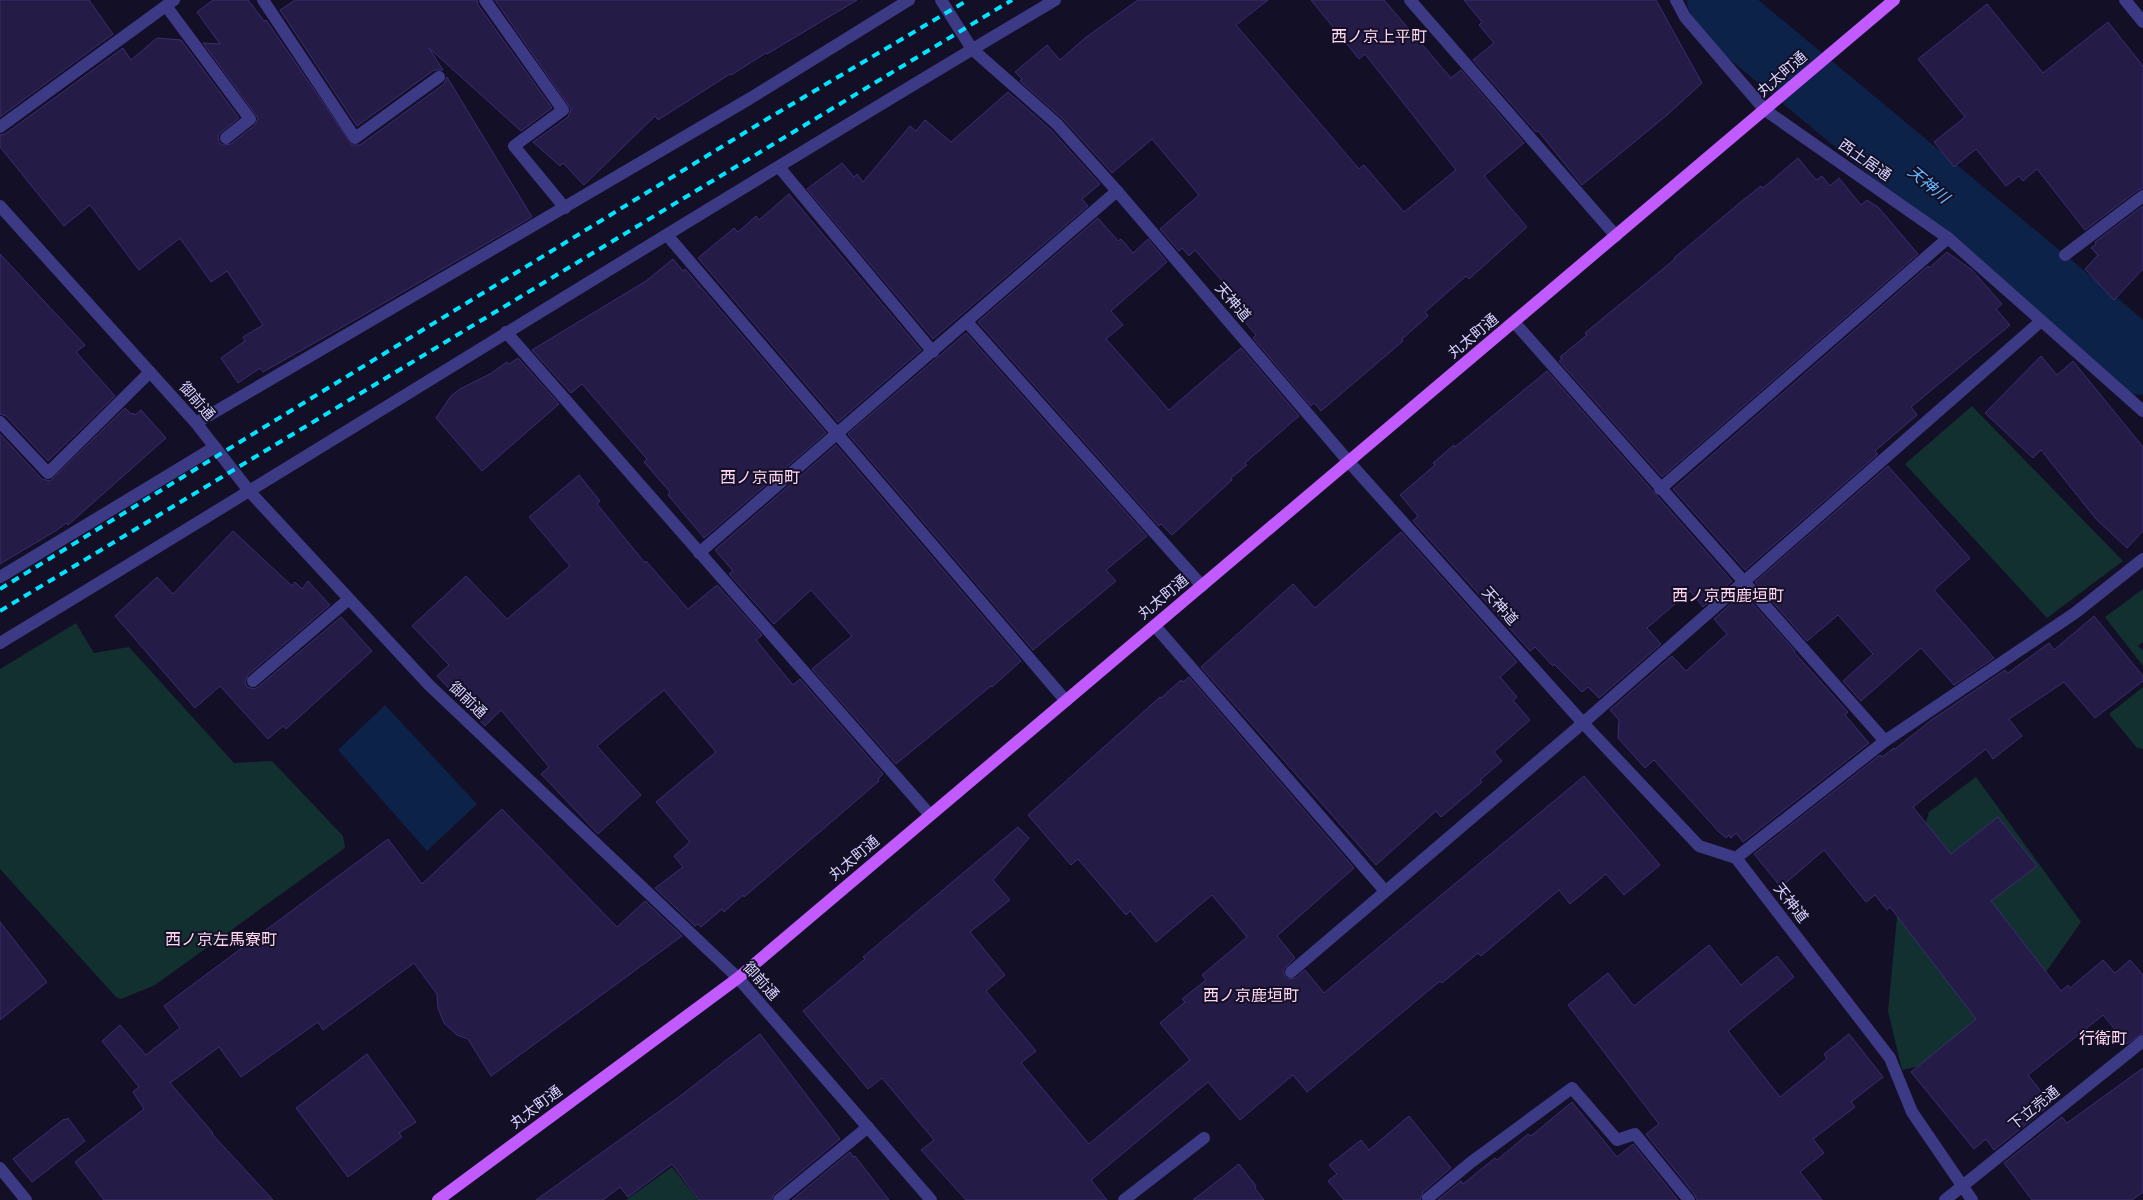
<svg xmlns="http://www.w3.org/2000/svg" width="2143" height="1200" viewBox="0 0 2143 1200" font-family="Roboto,'Noto Sans JP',sans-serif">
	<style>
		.green { fill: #12302f }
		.water { fill: #0c2248 }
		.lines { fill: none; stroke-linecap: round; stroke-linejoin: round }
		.river { stroke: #0c2248; stroke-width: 64 }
		.building { fill: #241b47; stroke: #3b2d73 }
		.service { stroke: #3d3a85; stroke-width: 12 }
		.minor { stroke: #3d3a85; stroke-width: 12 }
		.tertiary { stroke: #3d3a85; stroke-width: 12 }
		.primary { stroke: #c25bff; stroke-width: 12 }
		.rail { stroke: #00e5ff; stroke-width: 4; stroke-dasharray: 8 6; stroke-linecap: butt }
		.labels { text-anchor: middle; stroke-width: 4; stroke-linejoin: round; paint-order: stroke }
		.street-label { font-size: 15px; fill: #d9d4ff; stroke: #130f26 }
		.neighbourhood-label { font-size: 16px; fill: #ffd6f0; stroke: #130f26 }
		.water-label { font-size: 16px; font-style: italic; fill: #62b6ff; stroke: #130f26 }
	</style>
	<rect width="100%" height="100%" fill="#130f26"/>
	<path class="green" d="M1972,406L2123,561L2047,618L1905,464Z
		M2143,589V642L2138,646L2143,650V666L2105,617Z
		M76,623L94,653L129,647L234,763L272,761L343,836L345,848L155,985L121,999L116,997L0,869V669Z
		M2143,687V749L2137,748L2109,714Z
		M1976,777L2081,922L2034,989L1985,1052L1902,1070L1888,1011L1897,917L1929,812Z
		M672,1167L698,1200H626Z"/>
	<path class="water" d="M385,705L477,804L427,851L338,750Z"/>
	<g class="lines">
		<path class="river" d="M1719,0L1736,23L2114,337L2143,363"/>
	</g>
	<path class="building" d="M0,0H89L113,34L0,117Z
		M213,0H248L264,21L266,20L352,145H360L444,84L447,77L532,217L346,325L263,372L260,368L238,383L221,358L245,341L243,337L263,325L227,271L211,282L180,238L139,270L90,205L64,226L0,147V135L5,134L123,48L131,60L157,38L181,40L239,118L218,135L219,143L223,145L231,144L255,125L258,118L203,43L220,44L197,12Z
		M295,0H477L478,5L552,108L521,131L429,48L443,70H434L357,126L280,10Z
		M495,0H857L767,54L766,53L731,75L730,74L658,120L655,116L584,185L563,163L560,166L533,142L568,117L571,109Z
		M1138,0H1268L1236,25L1359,169L1364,165L1404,212L1456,170L1365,54L1359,59L1311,0H1384L1451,78L1461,70L1524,143L1484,176L1527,227L1469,279L1466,276L1425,312L1428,316L1402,339L1403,341L1321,411L1314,403L1311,406L1253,338L1256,335L1229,304L1237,298L1195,250L1189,256L1182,248L1179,251L1160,229L1199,195L1152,139L1112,173L1063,119L1020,81L1022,79L1015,72L1047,45L1060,60L1085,38Z
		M1464,0H1656L1702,83L1667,115L1582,185L1538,131L1536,132L1473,60L1494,43L1479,25L1482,22Z
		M1987,4L2043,73L2108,22L2143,66V188L2138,190L2085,230L2037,169L2023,181L2019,176L2006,186L1976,149L1954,167L1934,142L1965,117L1918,59Z
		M1008,92L1051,130L1100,184L1082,199L1088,206L933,339L807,189L842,163L854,177L857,174L863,182L910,126L916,131L925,120L951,142Z
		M1798,158L1816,180L1822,176L1830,186L1839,178L1861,205L1867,200L1879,208L1918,254L1662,477L1559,361L1562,359L1560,357L1587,335L1585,333L1675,259L1674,258L1742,201L1761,186L1763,188Z
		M789,194L921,350L838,422L698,258L734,228L738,232L756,216L759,220Z
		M2143,206V269L2114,300L2085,269L2098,255L2091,248L2096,244L2095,242Z
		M1098,218L1118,241L1121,239L1133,253L1148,239L1167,262L1111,311L1123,325L1106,339L1169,410L1241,348L1299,416L1245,463L1247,465L1231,478L1232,480L1172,535L1161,524L1159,526L978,322Z
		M1947,252L1972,270L2002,304L1996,309L2010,325L1911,407L1917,415L1875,451L1878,454L1745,570L1673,489L1928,266L1929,268Z
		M0,254L85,345L76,352L115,396L48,461L6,416L0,414Z
		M673,259L683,271L685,269L826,433L704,538L668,495L670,492L644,462L647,459L582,384L571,393L532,350L646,281Z
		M966,333L1147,536L1106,570L1116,581L1033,650L848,434Z
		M2041,356L2057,375L2073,361L2143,447V531L2127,548L2096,519L2041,450L2033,458L1985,413Z
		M518,358L559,404L482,471L436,418L451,396L460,389L490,374L507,362L509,364Z
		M1547,371L1732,581L1703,607L1690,591L1647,628L1661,644L1599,698L1588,687L1582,692L1554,664L1553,666L1535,647L1530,651L1413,521L1418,516L1400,495L1435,465L1433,463L1454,445L1455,447Z
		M125,408L131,414L133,413L135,415L141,410L166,438L68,525L66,523L57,530L0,564V434L42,479L50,481Z
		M836,445L1021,661L992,687L991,686L896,764L812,669L852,636L811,590L774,624L729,574L733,571L715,550Z
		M1888,466L1970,558L1934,590L1994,658L1954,685L1921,648L1861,701L1843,681L1873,654L1838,615L1807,641L1755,582Z
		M579,475L600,501L597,504L645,563L646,561L688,609L717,585L762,635L756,640L793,685L800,679L883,774L878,779L879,781L744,897L743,895L724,912L722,909L701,927L698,924L695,926L655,888L683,867L674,856L690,842L656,802L716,752L664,690L597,746L641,795L598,834L541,774L549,767L501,710L485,726L437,676L449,665L412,626L466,576L507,619L570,566L529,517Z
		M233,531L292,586L295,582L302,589L308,581L330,605L248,675L245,682L247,687L254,689L258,687L341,617L372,651L286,729L283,726L268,739L220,686L195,708L115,616L157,577L173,594Z
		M1401,532L1517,662L1500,677L1517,697L1513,700L1530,720L1494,752L1502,761L1480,780L1482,782L1441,817L1436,811L1376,865L1201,667L1293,584L1315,608Z
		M1743,593L1795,651L1794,652L1848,712L1845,715L1869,743L1743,842L1736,833L1731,838L1729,835L1726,838L1719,832L1654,760L1645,768L1618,738L1619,720L1610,710L1672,656L1686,671L1727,634L1714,619Z
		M2094,616L2143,676V681L2095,718L2064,682L2009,719L2022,736L1993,759L1986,749L1913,807L1951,854L1998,817L2037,866L1991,901L2061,991L2068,985L2070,988L2103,960L2115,973L2130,960L2143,975V1033L2127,1044L2103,1015L2028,1075L2051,1104L1994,1150L1986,1139L1974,1149L1911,1072L1976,1019L1890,907L1887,910L1875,895L1866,902L1824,850L1781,887L1754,854L1880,755L1882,757L1894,748L1895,749L1930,721L2005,670L2008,673L2049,643L2054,650Z
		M1189,677L1354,868L1277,936L1295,958L1283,970L1285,977L1288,979L1296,978L1305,970L1324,993L1584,776L1660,865L1624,895L1606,874L1570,904L1559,890L1481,956L1478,953L1442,983L1440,981L1307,1092L1293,1075L1240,1120L1208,1082L1091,1180L1107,1200H966L921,1150L934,1140L882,1078L868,1089L803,1011L865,959L863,957L1018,827L1029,838L993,880L1010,900L970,932L1005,975L986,991L1036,1051L1021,1063L1089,1144L1190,1060L1160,1023L1185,1002L1182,999L1206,980L1202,975L1247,937L1212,895L1156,942L1130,911L1126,915L1078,859L1071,865L1028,815L1160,697L1161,698L1181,680L1183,682Z
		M502,809L617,927L645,901L682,936L491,1076L468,1039L457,1035L444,1023L438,1008L437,994L414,963L323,1030L318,1022L241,1077L219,1047L170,1083L213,1133L212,1134L273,1200H104L75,1162L144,1109L133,1092L139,1087L102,1041L120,1025L146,1055L180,1028L164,1006L388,839L422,884Z
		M0,922L47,982L0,1020Z
		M1709,945L1741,985L1777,956L1794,977L1728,1031L1780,1097L1827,1059L1824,1054L1849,1034L1883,1077L1851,1102L1855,1107L1813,1139L1824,1153L1800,1172L1822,1200H1697L1695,1195L1646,1134L1659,1124L1568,1005L1608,973L1634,1006Z
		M760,1034L840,1139L774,1194L771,1200H699L672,1164L628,1197L620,1187L603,1200H536L679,1097Z
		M367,1054L416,1122L399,1133L402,1137L348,1177L296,1108Z
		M2143,1068V1192L2132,1200H2032L2004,1163L2062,1117L2067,1123Z
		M1572,1102L1617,1157L1633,1144L1678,1200H1438L1461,1181L1463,1184L1495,1158L1497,1160L1528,1134L1531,1136Z
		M1409,1116L1451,1168L1423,1192L1420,1200H1344L1328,1181L1337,1174L1329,1165L1361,1140L1369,1150Z
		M68,1118L85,1141L32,1182L13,1159L64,1119L65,1120Z
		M850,1152L853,1157L855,1156L889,1200H792Z
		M1239,1164L1256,1186L1255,1188L1264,1200H1193Z"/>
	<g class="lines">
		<path class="service" d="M263,0L355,138L439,77
			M485,0L563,110L514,146L565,208
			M1410,0L1616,236
			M2125,0L2143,22
			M166,6L250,119L226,138
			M779,167L933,352
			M667,235L1066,701
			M2065,255L2143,196
			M967,322L1202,586
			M1514,322L1885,741
			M0,422L48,473L150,372
			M1660,489L1948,238
			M699,553L1117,191
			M779,1200L868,1127
			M1124,1200L1204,1138
			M1429,1200L1428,1198L1470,1163L1572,1088L1617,1140L1635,1134L1689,1200"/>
		<path class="minor" d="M941,0L972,49L1057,124L1117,191L1349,462L1583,723L1699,846L1736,858L1890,1058L1912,1112L1972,1200
			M1676,0L1685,17L1765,110L1948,238L2143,411
			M0,127L174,0
			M506,332L930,815
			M196,423L749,99L909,0
			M250,492L429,685L738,978
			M0,577L215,447
			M1155,626L1385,891
			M0,643C352,430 701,210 1055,0
			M253,681L349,599
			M1736,858L1885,741L2075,613L2143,559
			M1291,972L1583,723L2041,321
			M0,1168L26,1200
			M1945,1200L2143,1041"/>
		<path class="tertiary" d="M0,206L196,423L250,492
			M738,978L931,1200"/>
		<path class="primary" d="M438,1200L738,978L1894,0"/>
		<path class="rail" d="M0,589L767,119L968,0
			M0,611L1012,0"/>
	</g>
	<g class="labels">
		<g class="street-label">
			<text transform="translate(1782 74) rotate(-41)" y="5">丸太町通</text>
			<text transform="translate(1865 160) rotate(35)" y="5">西土居通</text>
			<text transform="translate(1233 302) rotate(49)" y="5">天神道</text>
			<text transform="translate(1473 336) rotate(-40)" y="5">丸太町通</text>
			<text transform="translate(197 401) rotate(49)" y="5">御前通</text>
			<text transform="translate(1163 597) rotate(-40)" y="5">丸太町通</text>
			<text transform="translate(1500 606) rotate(48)" y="5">天神道</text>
			<text transform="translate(468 700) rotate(44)" y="5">御前通</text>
			<text transform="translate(854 858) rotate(-40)" y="5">丸太町通</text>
			<text transform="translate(1791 903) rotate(52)" y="5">天神道</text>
			<text transform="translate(761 981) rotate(48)" y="5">御前通</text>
			<text transform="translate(536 1107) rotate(-37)" y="5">丸太町通</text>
			<text transform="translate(2034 1108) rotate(-39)" y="5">下立売通</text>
		</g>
		<g class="neighbourhood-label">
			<text x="1379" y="42">西ノ京上平町</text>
			<text x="760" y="483">西ノ京両町</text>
			<text x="1728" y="601">西ノ京西鹿垣町</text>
			<text x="221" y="945">西ノ京左馬寮町</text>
			<text x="1251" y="1001">西ノ京鹿垣町</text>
			<text x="2103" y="1044">行衛町</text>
		</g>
		<g class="water-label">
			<text transform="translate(1929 184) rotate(40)" y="6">天神川</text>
		</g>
	</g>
</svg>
